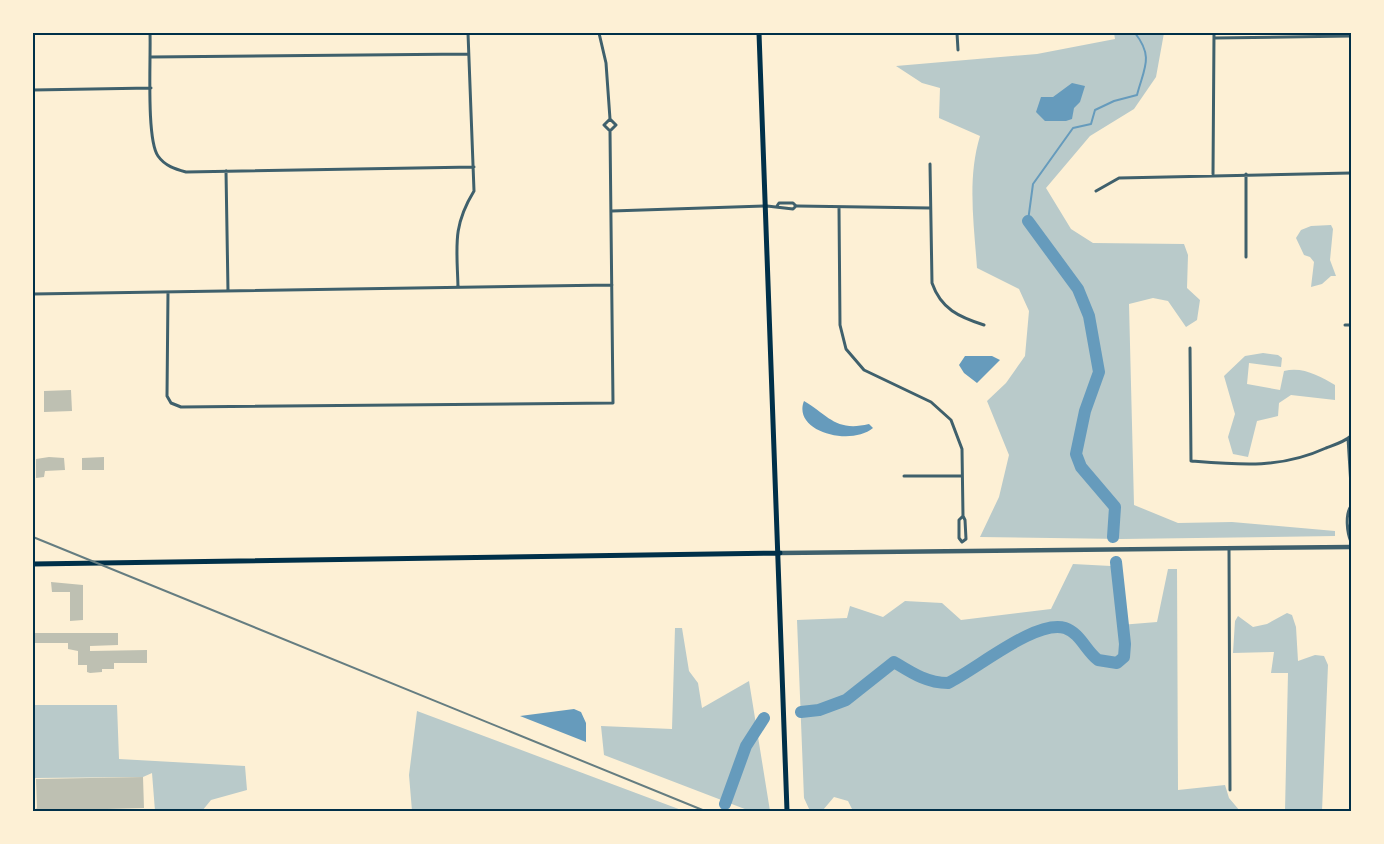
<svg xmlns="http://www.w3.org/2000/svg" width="1384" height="844" viewBox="0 0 1384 844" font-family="Jost,sans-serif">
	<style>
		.green { fill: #b9caca }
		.water { fill: #669bbc }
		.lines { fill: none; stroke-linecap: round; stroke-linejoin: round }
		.stream { stroke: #669bbc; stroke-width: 2 }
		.river { stroke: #669bbc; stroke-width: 12 }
		.building { fill: #bec0b2 }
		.minor { stroke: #3f606c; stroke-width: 3 }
		.tertiary { stroke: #3f606c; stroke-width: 4.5 }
		.primary { stroke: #003049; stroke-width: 5 }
		.rail { stroke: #657d81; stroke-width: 2 }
		.neatline { fill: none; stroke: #003049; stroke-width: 2 }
	</style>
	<rect width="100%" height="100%" fill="#fdf0d5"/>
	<path class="green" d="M1114,33H1164L1156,77L1134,109L1090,136L1046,188L1071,229L1093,243L1184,244L1188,255L1187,288L1200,300L1197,320L1186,327L1168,301L1153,298L1129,304L1134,505L1178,523L1232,522L1335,531V536L1121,539L980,537L999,497L1009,455L987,401L1006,383L1025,356L1029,311L1019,289L977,268C974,224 967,179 980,136L939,118L940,88L922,83L896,66L1037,54L1115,39Z
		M1331,225L1333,229L1330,260L1336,276H1331L1322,284L1311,287L1314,262L1310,257L1304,255L1296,238L1301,230L1311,226Z
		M1263,353L1278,355L1282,358L1281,367L1249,363L1247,384L1280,390L1284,371C1302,366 1320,376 1335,385V400L1291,395L1279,403L1278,416L1257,421L1248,457L1233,454L1228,437L1235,414L1224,376L1245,356Z
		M1073,564L1111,566L1120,625L1157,622L1168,569H1177L1178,790L1225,785L1229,798L1240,811H853L848,801L834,797L823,810L810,811L804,798L797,620L847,618L850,606L883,617L905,601L942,603L961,620L1051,609Z
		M1287,613L1292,615L1296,627L1298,661L1315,655L1324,656L1328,665L1322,811H1285L1288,673H1271L1274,652L1233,653L1235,621L1238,616L1253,627L1267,624Z
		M675,628H682L689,671L698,683L702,708L749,681L770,811H750L604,755L601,726L672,729Z
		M33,705H117L119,759L245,766L247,790L211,800L202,811H155L152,773L143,777L33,778Z
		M417,711L684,811H412L409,775Z"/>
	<path class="water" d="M1072,83L1085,86L1080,102L1074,108L1072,119L1066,121H1045L1036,112L1041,97H1053Z
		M965,356H992L1000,360L977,383L964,373L959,365Z
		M804,401C829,416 836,432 869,424L873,428C850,447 792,431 804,401Z
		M574,709L581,712L586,723V742L520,716Z"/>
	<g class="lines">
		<path class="stream" d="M1028,221L1033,184L1073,128L1091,124L1095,110L1114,101L1137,95C1144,68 1154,57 1135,33"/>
		<path class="river" d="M1028,221L1078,289L1089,316L1099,372L1085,411L1076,454L1081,467L1115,507L1113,537
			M801,712L819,710L846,700L894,662C912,673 927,683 948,683C977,669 1036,619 1065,628C1080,633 1086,651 1098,660L1117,663L1124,657L1125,644L1116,562
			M725,804L746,746L764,718"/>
	</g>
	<path class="building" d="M71,390L72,411L44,412V391Z
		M49,457L64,458L65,470L45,471L44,477L36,478V459Z
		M104,457V470H82V458Z
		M51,582L83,585V620L70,621V592H52Z
		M33,633H118V645L90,646V651L147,650V663H114V669H102V672L90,673L87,672V665H78V651L68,649V643H33Z
		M143,777L144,808L34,811L37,808L36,779Z"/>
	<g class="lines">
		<path class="minor" d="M150,33C151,57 146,139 158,156C165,166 175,169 186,172L474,167
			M599,33L606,63L610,119L616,125L610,131L604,125L610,119
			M957,33L958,50
			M1215,38L1351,36
			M151,57L469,54
			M33,90L151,88
			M930,164L932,283C941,309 959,317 984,325
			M226,171L228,291
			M1213,174L1214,33
			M1246,174V257
			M1096,191L1119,178L1351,173
			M797,206L930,208
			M839,208L840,325L846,349L864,370L931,402L951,420L962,449L963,516
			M612,211L767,206L793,209L796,206L793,203H779L777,206
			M458,287C457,247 452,227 474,191L468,33
			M168,292L167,396L171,403L181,407L613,403L610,131
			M33,294L612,285
			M1345,325H1351
			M1190,348L1191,461C1240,465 1280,469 1326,448C1334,445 1344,442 1351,436
			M1348,438L1351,486
			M904,476H962
			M1351,506C1345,515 1347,532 1351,542
			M963,516L965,520L966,539L962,542L959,538V520Z
			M1229,549L1230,790"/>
		<path class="tertiary" d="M780,553L1351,547"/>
		<path class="primary" d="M759,33L787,811
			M33,564L780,553"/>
		<path class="rail" d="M33,537L705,811"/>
	</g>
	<rect width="1384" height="844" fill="none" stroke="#fdf0d5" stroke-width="69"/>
	<rect x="34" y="34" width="1316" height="776" class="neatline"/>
</svg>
